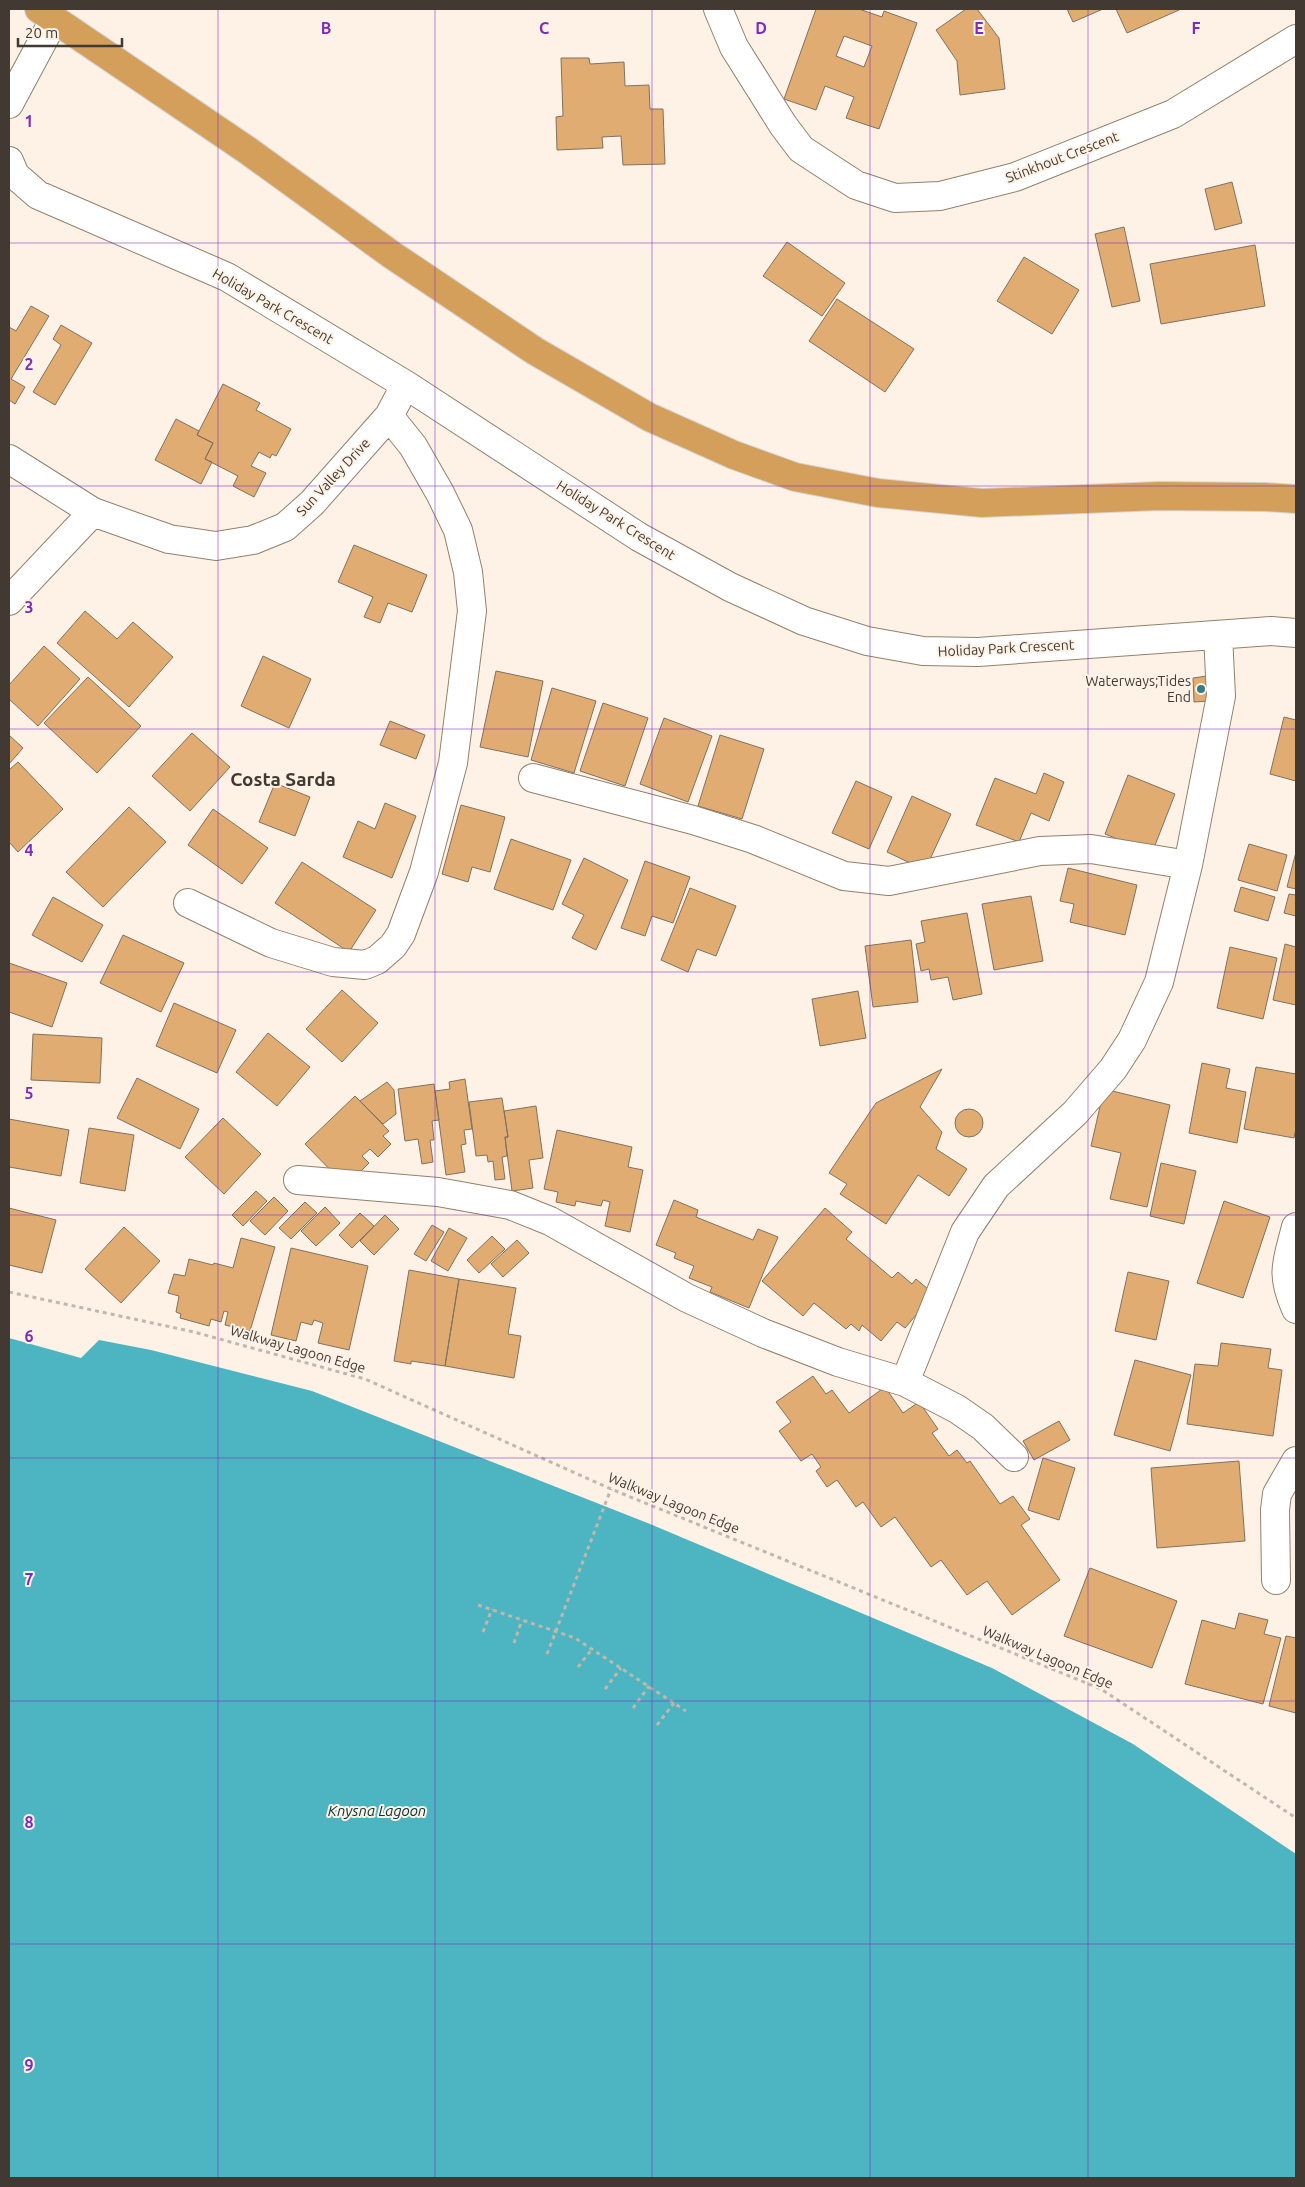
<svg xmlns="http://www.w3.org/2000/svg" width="1305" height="2187" viewBox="0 0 1305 2187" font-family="Ubuntu,sans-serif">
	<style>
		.water { fill: #4cb5c1 }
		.building { fill: #e1ac72; stroke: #82715e; fill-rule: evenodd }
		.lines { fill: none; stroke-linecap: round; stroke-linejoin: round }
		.minor-casing { stroke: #92806d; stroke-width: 30 }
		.trunk-casing { stroke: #d5d4d2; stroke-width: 30 }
		.path { stroke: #c2b7ac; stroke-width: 3; stroke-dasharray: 4 4; stroke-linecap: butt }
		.minor { stroke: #fff; stroke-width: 28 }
		.trunk { stroke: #d49e5b; stroke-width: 28 }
		.grid { fill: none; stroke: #7b2cbf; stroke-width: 1; stroke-opacity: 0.55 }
		.poi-dot { fill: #347c83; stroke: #fef2e6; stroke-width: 2 }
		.labels { text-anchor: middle; stroke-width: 4; stroke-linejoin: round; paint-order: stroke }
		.street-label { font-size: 14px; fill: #423a32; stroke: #fef2e6 }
		.poi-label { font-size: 14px; fill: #423a32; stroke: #fef2e6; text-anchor: end }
		.water-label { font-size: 15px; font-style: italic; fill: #003136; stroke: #fef2e6 }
		.district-label { font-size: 19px; font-weight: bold; fill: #423a32; stroke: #fef2e6 }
		.grid-label { font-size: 16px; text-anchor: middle; font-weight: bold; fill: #7b2cbf; stroke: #fef2e6; stroke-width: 4; stroke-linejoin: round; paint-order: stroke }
	</style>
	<rect width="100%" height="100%" fill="#fef2e6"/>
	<path class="water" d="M9,1338L81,1358L99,1340L151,1350L312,1391L650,1524L992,1668L1133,1744L1296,1854V2178H9Z"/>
	<path class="building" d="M816,9H859L882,17L884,11L917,23L879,129L846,118L854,97L825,86L816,110L784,99ZM844,36L872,46L864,67L836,56Z
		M966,9H977L999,38L1005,89L960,95L957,61L936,30Z
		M1067,9H1103L1073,22Z
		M1116,9H1178L1179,10L1127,33Z
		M561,58H589L590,64L624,62L625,86L649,85L650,109H663L665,164L623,165L621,136L602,137L603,148L557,150L556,117L563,116Z
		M1232,182L1242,223L1215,230L1205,189Z
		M1124,227L1140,301L1112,307L1095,234Z
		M787,242L845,283L822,316L763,276Z
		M1255,245L1265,306L1161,324L1150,264Z
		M1024,257L1079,290L1052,334L997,301Z
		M837,299L914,349L885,392L809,341Z
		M31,306L49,316L11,379L25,387L15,404L9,400V327L16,331Z
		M61,325L92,343L55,405L33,392L61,345L53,339Z
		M223,384L260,403L256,410L291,429L276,456L272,454L270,458L259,452L251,466L266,473L254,497L233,486L238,476L205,459L213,443L197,435Z
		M176,419L199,431L197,435L213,443L205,459L212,462L201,484L155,460Z
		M354,545L427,575L412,612L388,603L380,623L364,617L373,597L338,582Z
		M85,611L117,639L133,622L173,657L129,707L57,643Z
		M44,646L80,679L38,726L9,699V685Z
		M263,656L311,679L289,728L241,706Z
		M496,671L543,681L528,757L480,747Z
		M1207,676L1208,701L1194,702L1193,678Z
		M88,677L141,726L97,773L44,723Z
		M552,688L596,701L574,773L531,760Z
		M603,703L648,718L625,786L580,771Z
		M1284,717L1296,720V781L1270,774Z
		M664,718L712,736L688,802L640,784Z
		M390,721L425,735L416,759L380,745Z
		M192,733L230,767L190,811L152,776Z
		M9,735L23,748L9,764Z
		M720,735L764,749L742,819L698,806Z
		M18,762L63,809L18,852L9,842V770Z
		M1044,773L1064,782L1049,821L1031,813L1019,842L976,825L995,778L1036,794Z
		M1128,775L1175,794L1152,853L1105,834Z
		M856,781L892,797L869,849L832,833Z
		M275,783L310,797L295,836L259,822Z
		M912,796L951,814L925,870L887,852Z
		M385,803L416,816L392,878L343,857L358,821L375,829Z
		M461,805L505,817L490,872L472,867L468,882L442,874Z
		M129,807L166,842L103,907L66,872Z
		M213,809L268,848L242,884L188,845Z
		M511,839L571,860L553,910L494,889Z
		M1249,844L1287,855L1277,891L1238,880Z
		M1296,852V889L1287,887Z
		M584,858L628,880L596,950L572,938L584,915L562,904Z
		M645,861L690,877L673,923L652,916L645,936L621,928Z
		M302,862L376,910L349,952L275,903Z
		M1068,868L1137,885L1125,935L1070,922L1074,904L1060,901Z
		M1241,887L1275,897L1268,921L1234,911Z
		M690,888L736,906L716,956L697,949L688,972L661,960Z
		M1289,894L1296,895V916L1284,913Z
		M1031,896L1043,961L994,970L982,904Z
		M53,897L103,925L82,962L32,935Z
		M967,913L982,994L953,1000L948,977L931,980L929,969L921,971L916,944L925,942L921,921Z
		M123,935L184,963L161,1012L100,983Z
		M911,940L918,1002L873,1007L865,946Z
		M1285,944L1296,947V1005L1273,1000Z
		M1230,947L1277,958L1263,1019L1217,1008Z
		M9,963L67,983L52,1027L9,1012Z
		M342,990L378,1023L342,1062L306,1029Z
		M858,991L866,1038L820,1046L812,999Z
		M174,1003L236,1030L217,1073L156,1046Z
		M268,1033L310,1067L277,1106L236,1072Z
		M33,1034L102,1038L100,1083L31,1080Z
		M1202,1063L1230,1069L1226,1088L1246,1092L1237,1143L1189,1133Z
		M1256,1067L1296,1074V1128L1294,1138L1244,1129Z
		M942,1069L920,1107L942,1132L936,1149L967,1169L949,1196L918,1175L886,1224L840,1194L847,1184L829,1173L876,1103Z
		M137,1078L199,1109L180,1149L117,1118Z
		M465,1079L472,1129L464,1130L466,1144L461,1145L465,1172L446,1175L435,1091L450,1089L449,1082Z
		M387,1082L394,1090L396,1114L383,1124L360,1101Z
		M434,1084L439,1120L432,1121L434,1140H430L433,1162L422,1164L418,1139L405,1141L398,1089Z
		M1104,1089L1170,1105L1147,1207L1110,1199L1121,1153L1091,1146Z
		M355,1096L389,1131L383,1136L391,1144L378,1157L370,1149L362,1156L369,1163L354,1178L341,1181L305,1144Z
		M502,1098L508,1137H505L507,1156L502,1157L505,1179L495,1180L493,1161L488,1162L487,1155L476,1156L469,1102Z
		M536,1106L543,1158L529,1160L533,1188L512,1191L505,1137H508L504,1111Z
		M955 1123a14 14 0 1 1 28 0a14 14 0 1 1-28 0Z
		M223,1118L261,1154L224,1194L185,1157Z
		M9,1119L69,1130L61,1176L9,1167Z
		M89,1128L134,1135L125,1191L80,1183Z
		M557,1130L632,1147L628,1167L643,1170L630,1232L605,1226L610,1202L603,1200L601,1206L576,1201L575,1206L556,1202L558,1192L544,1189Z
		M1161,1163L1196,1171L1184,1224L1150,1216Z
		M256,1191L267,1201L243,1226L232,1215Z
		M274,1197L288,1211L265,1235L250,1221Z
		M674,1200L698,1210L696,1217L753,1240L758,1229L778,1237L749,1308L710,1292L712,1287L689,1278L694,1266L674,1258L676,1253L656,1245Z
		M1224,1201L1270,1217L1243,1298L1197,1283Z
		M305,1202L317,1213L291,1239L279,1228Z
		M325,1207L340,1223L316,1246L301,1231Z
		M9,1208L56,1220L42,1273L9,1265Z
		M825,1208L852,1232L846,1239L892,1278L898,1272L912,1284L916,1279L934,1294L905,1328L897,1322L881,1341L862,1325L859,1331L851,1324L846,1329L814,1303L803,1316L762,1281Z
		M360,1213L374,1226L352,1248L339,1235Z
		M385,1215L399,1229L374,1255L360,1241Z
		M432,1225L444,1232L426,1261L414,1254Z
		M124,1227L160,1261L121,1303L85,1269Z
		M449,1228L467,1238L448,1271L431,1261Z
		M492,1236L505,1249L479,1273L467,1260Z
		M241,1238L275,1247L250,1331L225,1325L228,1312L224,1311L221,1322L211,1319L209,1326L180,1318L181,1314L176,1312L179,1296L168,1293L174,1274L185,1276L189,1259L213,1265L214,1263L233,1268Z
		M517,1240L529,1253L503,1277L491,1264Z
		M291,1248L368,1266L349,1350L318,1343L323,1323L314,1320L312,1325L301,1322L296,1341L271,1335Z
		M409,1270L459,1279L445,1366L411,1361V1364L394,1361Z
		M1128,1272L1169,1281L1156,1340L1115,1331Z
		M459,1279L516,1288L508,1334L521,1336L514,1378L445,1366Z
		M1221,1343L1271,1349L1268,1368L1282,1370L1273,1436L1187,1424L1195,1364L1218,1366Z
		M1135,1360L1191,1375L1170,1451L1114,1435Z
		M813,1376L826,1394L832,1390L849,1413L885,1387L903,1413L919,1402L938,1429L932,1433L949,1456L957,1450L967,1463L970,1461L1000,1504L1013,1496L1030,1519L1021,1525L1060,1580L1012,1615L987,1581L967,1595L941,1560L931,1567L895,1517L881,1527L863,1502L856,1507L837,1480L827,1487L816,1471L821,1467L812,1454L801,1461L779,1431L791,1422L776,1402Z
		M1059,1421L1070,1440L1034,1460L1023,1441Z
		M1043,1458L1075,1468L1059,1520L1028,1510Z
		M1239,1461L1245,1541L1157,1548L1151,1468Z
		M1090,1568L1177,1601L1152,1668L1064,1636Z
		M1239,1613L1268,1620L1264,1634L1281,1638L1263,1704L1185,1684L1202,1620L1235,1629Z
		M1286,1636L1296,1638V1713L1269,1706Z"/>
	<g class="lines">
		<g class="minor-casing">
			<path id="minor" d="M718,9L734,47L783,125L801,149L856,185L895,198L940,196L1015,177L1173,114L1296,39
				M9,104L54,20
				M9,161L15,175L38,195L227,277L406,385L639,537L730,587L804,621L867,641L923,651L978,652L1271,631L1296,633
				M9,459L93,512L169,539L216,546L253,540L285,527L312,503L389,416L398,399
				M9,601L93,512
				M533,778L693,820L753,839L844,876L889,881L1040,851L1091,849L1188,865
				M188,903L271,943L333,962L365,965L377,960L393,946L401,934L424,872L453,763L472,611L468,572L458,530L440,493L413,446L389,416
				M298,1180L438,1192L510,1205L550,1221L687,1298L763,1333L838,1362L905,1382L957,1409L983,1427L1014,1457
				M1296,1227C1287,1263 1280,1273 1296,1309
				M905,1382L965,1232L996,1186L1075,1113L1113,1069L1132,1040L1159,982L1188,865L1221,696L1218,635
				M1276,1580L1275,1510L1277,1494L1296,1461"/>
		</g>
		<g class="trunk-casing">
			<path id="trunk" d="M39,9L247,150L392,255L535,351L649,417L734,455L795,477L878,493L982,503L1159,496L1265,497L1296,499"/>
		</g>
		<path class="path" d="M9,1292L194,1332L365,1379L611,1489L1101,1689L1296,1818
			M478,1605L575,1638L686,1711
			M483,1632L492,1609
			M514,1643L522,1620
			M547,1654L611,1489
			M578,1667L592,1649
			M605,1689L621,1668
			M633,1708L649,1686
			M657,1725L674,1703"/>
		<use href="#minor" class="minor"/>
		<use href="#trunk" class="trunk"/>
	</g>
	<path class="grid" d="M218,9V2178M435,9V2178M652,9V2178M870,9V2178M1088,9V2178M9,243H1296M9,486H1296M9,729H1296M9,972H1296M9,1215H1296M9,1458H1296M9,1701H1296M9,1944H1296"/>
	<circle class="poi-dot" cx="1201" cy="689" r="5"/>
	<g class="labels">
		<g class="street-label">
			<text transform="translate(1062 157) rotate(-21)" y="5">Stinkhout Crescent</text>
			<text transform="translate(273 306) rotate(30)" y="5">Holiday Park Crescent</text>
			<text transform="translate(333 477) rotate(-47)" y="5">Sun Valley Drive</text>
			<text transform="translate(616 520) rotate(32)" y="5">Holiday Park Crescent</text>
			<text transform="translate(1006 648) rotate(-3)" y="5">Holiday Park Crescent</text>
			<text transform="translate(298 1349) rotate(16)" y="5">Walkway Lagoon Edge</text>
			<text transform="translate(674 1503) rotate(22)" y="5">Walkway Lagoon Edge</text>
			<text transform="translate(1048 1657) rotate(23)" y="5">Walkway Lagoon Edge</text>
		</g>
		<g class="poi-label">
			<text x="1191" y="686">Waterways;Tides<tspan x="1191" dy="16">End</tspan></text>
		</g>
		<g class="water-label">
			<text x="377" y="1816">Knysna Lagoon</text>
		</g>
		<g class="district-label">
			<text x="283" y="786">Costa Sarda</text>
		</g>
	</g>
	<g class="grid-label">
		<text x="326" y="34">B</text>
		<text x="544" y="34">C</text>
		<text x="761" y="34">D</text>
		<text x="979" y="34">E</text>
		<text x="1196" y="34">F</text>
		<text x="29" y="127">1</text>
		<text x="29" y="370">2</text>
		<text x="29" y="613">3</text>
		<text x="29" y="856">4</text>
		<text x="29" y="1099">5</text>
		<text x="29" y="1342">6</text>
		<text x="29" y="1585">7</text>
		<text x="29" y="1828">8</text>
		<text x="29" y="2071">9</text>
	</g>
	<rect width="1305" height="2187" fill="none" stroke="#423a32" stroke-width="20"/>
	<path d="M18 38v8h104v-8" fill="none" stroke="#423a32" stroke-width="2.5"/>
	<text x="25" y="38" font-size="15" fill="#423a32" stroke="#fef2e6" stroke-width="4" paint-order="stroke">20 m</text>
</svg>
